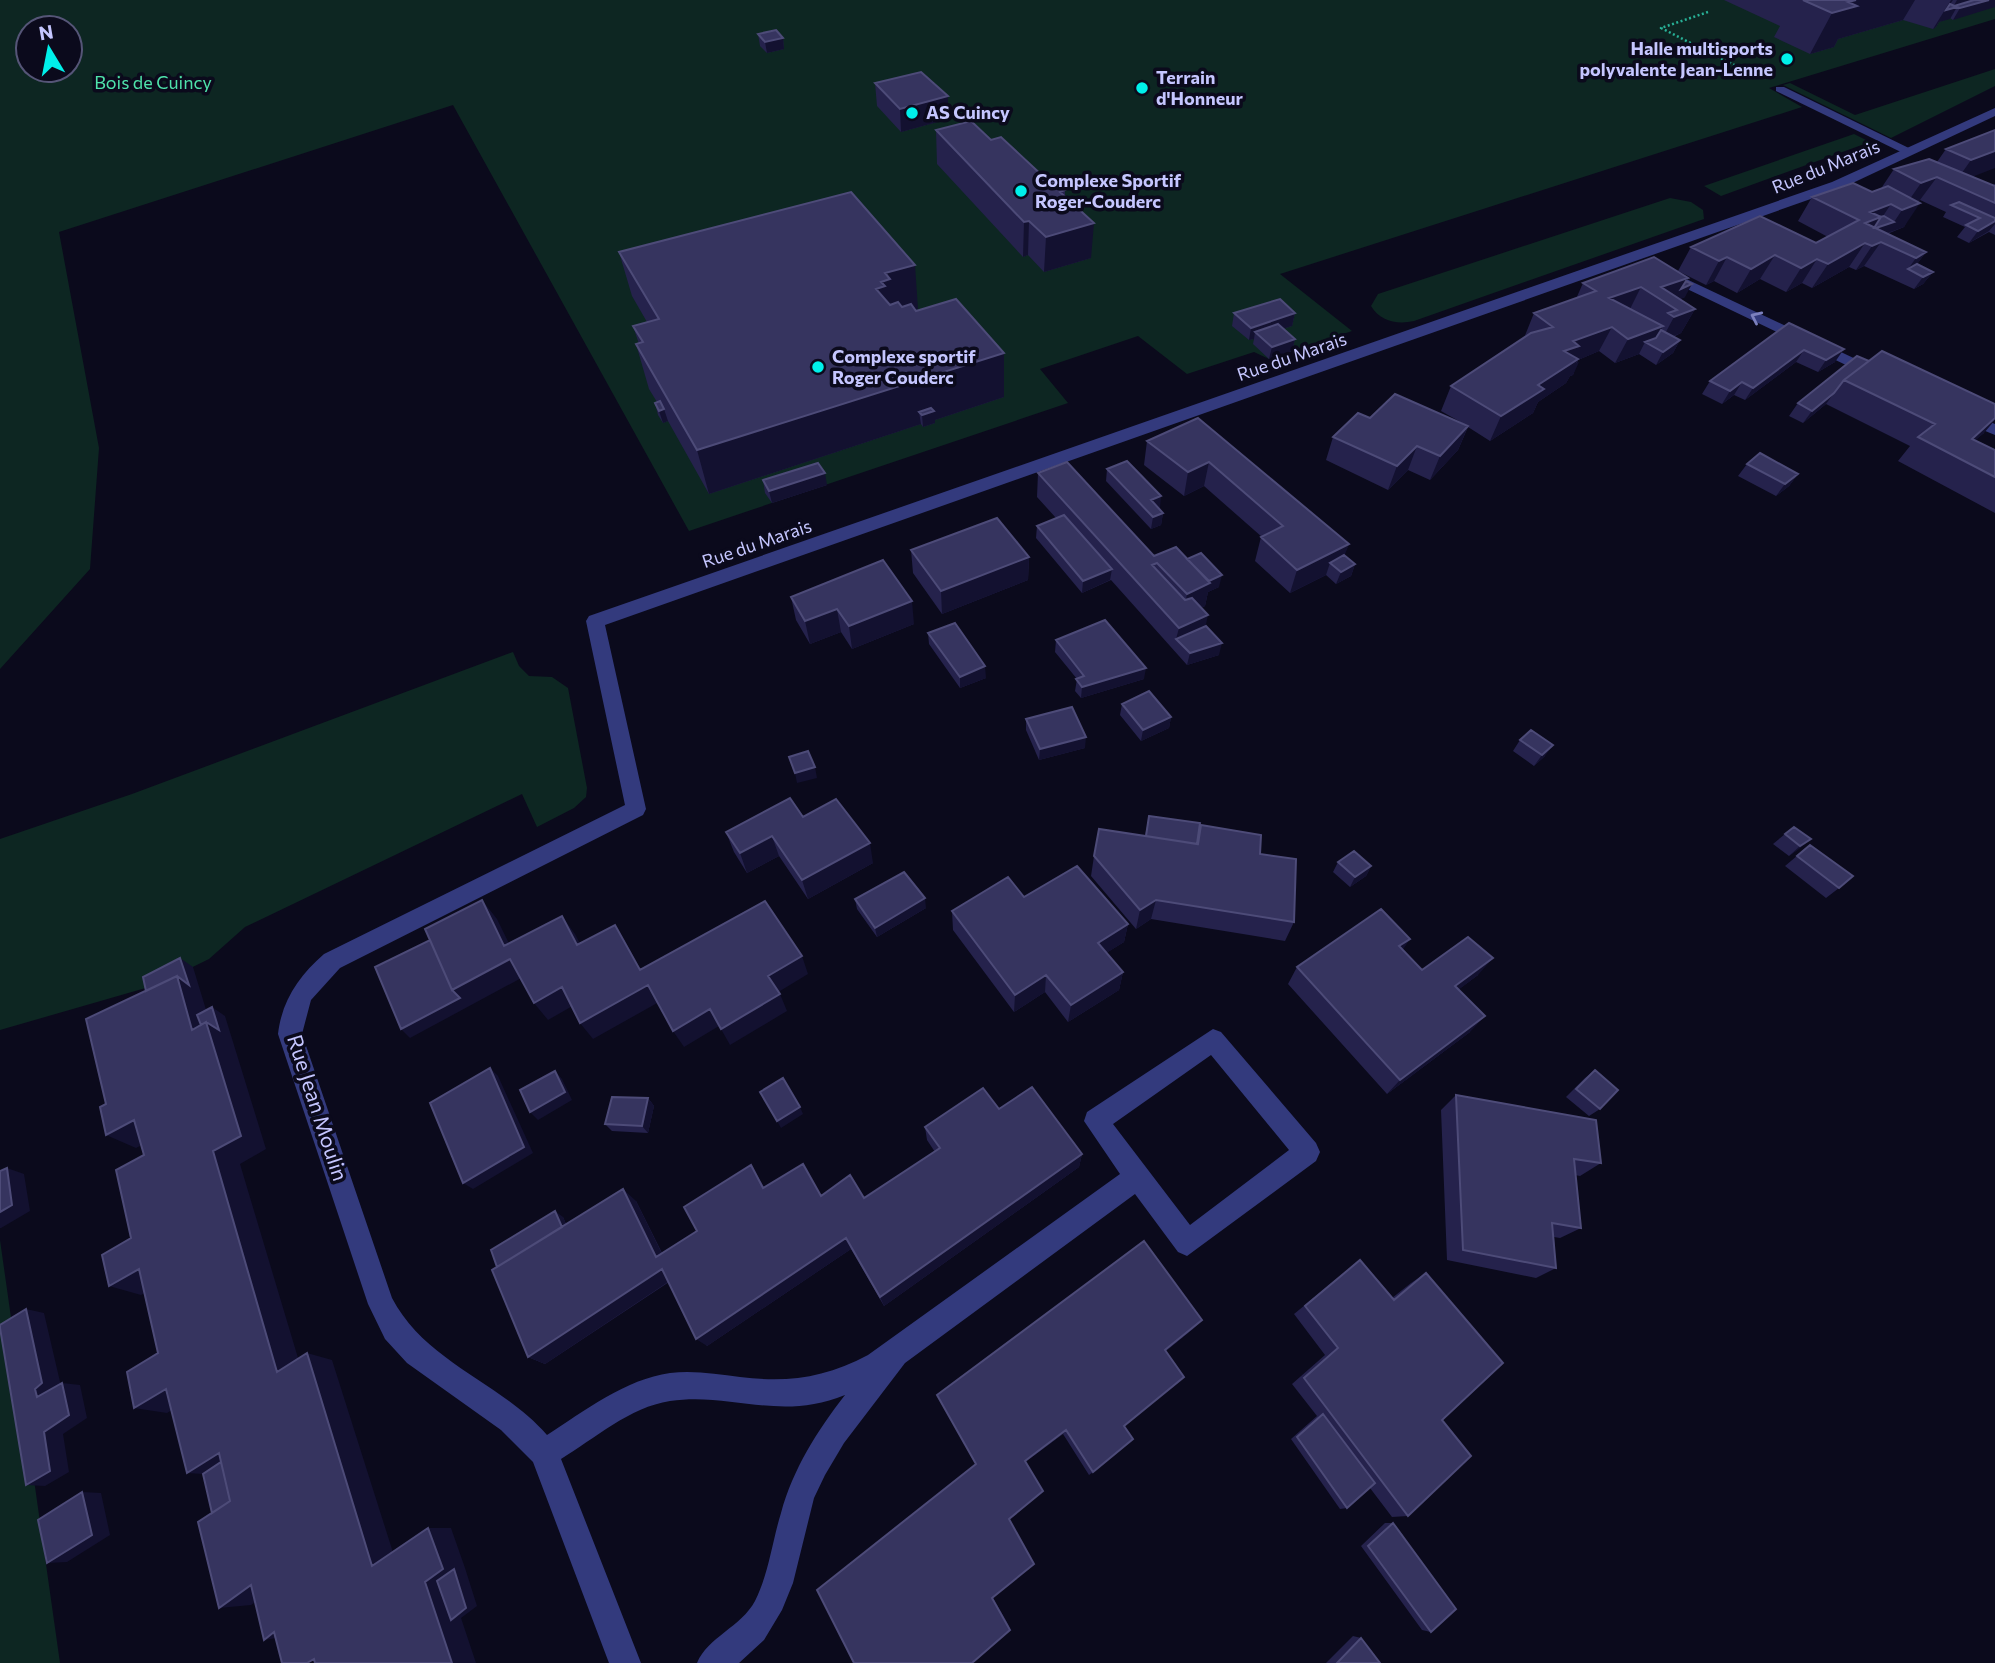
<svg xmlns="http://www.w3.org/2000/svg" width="1995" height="1663" viewBox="0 0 1995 1663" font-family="Commissioner,sans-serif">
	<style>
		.green { fill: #0d2622; fill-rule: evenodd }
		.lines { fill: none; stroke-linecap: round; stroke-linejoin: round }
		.path { stroke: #28b197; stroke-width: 2.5; stroke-dasharray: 2 2.5; stroke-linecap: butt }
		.lane { fill: #333a7d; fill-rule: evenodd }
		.street { fill: #333a7d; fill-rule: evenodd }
		.wall { fill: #25224c }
		.shaded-wall { fill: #131130 }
		.building { fill: #36345f; stroke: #4d4b78; stroke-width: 2 }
		.oneway { stroke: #7c80be }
		.poi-dot { fill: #00f0ea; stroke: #0b0a1c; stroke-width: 2.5 }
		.labels { text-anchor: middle; stroke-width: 7; stroke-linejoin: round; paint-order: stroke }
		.far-poi-label { font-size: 18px; font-weight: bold; fill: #c5c6ff; stroke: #0b0a1c; text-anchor: start }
		.far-park-label { font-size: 18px; fill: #4ee2aa; stroke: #0b0a1c }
		.far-street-label { font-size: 18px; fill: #c5c6ff; stroke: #0b0a1c }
		.street-label { font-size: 21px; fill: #c5c6ff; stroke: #0b0a1c }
	</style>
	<rect width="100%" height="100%" fill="#0b0a1c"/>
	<path class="green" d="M0,0H1995V19L1769,88L1802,107L1280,274L1352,331L1269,359L1254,352L1187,374L1138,336L1040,369L1068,403L689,531L453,105L59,232L99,448L90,569L0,669ZM28,28H70V70H28Z
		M1995,69V86L1891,138L1783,85L1790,83L1855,115Z
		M1854,134L1870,142L1721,196L1704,186Z
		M1670,198L1691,202L1703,210L1704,219L1414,321C1397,325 1380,321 1371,306L1378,294Z
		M513,652L519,666L529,676L552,677L568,688L587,788L586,797L574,808L537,827L522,794L245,927L209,959L156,985L0,1030V839L132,794Z
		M0,1240L60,1663H0Z"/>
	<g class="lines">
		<path class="path" d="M1708,12L1661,28L1750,73"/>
		<path class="lane" d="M1776,87H1784L1917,152L1907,155L1776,91Z"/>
		<path class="street" d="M1995,108V116L1842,188L605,625L646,809L643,815L340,968L311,1000L302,1034L392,1298C426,1363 501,1382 547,1435C584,1411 626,1379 670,1373C693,1370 717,1374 740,1377C787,1383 825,1378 868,1355L1120,1174L1084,1121L1087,1112L1213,1029L1221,1032L1316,1143L1320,1152L1316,1161L1187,1256L1178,1252L1135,1194L905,1363L844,1443L825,1475L814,1498L793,1583L782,1610L764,1640L739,1663H697C708,1637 741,1627 755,1601C769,1573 772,1542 781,1513C793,1469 817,1431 845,1395C779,1422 732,1392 670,1401C630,1407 594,1439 561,1459L641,1663H609L533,1462L501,1430L407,1363L385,1339L368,1304L278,1034C282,1000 299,976 324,954L625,805L586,621L589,616L1832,182ZM1211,1055L1289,1150L1190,1225L1113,1124Z
			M1665,269L1881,371L1884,374L1881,377H1871L1660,276V270Z
			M1962,410L1995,424V435L1956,419V411Z"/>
	</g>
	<path class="wall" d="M1724,0H1995L1953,20L1950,18L1939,22L1936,27L1933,29L1903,20L1838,39L1834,47L1810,54L1774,37L1780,26Z
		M758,34L783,38L784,49L767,53L760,46Z
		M875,83L948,119L901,132L877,106Z
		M936,130L991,140L1046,179L1065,190V196L1091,258L1044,272L1028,255L1023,257L937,164Z
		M1995,130L1973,177L1993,185L1995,184V235L1989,232L1969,243L1957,237L1965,227L1943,217L1946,212L1920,200L1917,202L1904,227L1887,234L1926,252L1917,264L1933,272L1923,284L1914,289L1864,266L1856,270L1849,267L1812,288L1802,283L1786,292L1760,279L1737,293L1714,281L1706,285L1678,271L1691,247L1816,243L1828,237L1798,221L1812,197L1872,192L1880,190L1894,169L1937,162L1946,149Z
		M619,252L918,309L915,310L1004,397L935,420V423L923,427L921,424L709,494L668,421L663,423L658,415L655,403L657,402L649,389L636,344H639L633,326L647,322L632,296Z
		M1686,281L1685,297L1680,299L1695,309L1681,333L1673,337L1680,340L1673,353L1656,365L1639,354L1615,363L1599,351L1578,360L1573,375L1570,376L1566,383L1538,402L1533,413L1490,441L1468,427L1458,450L1430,480L1408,470L1388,490L1326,460L1333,437L1370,418L1464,424L1441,411L1451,386L1524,338L1534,313L1576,299L1583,283Z
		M1234,313H1295L1292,326L1283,329L1295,339L1292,351L1269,359L1253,344L1254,339L1249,340L1232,326Z
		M1789,323L1835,362L1818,372L1796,362L1745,400L1734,395L1722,404L1702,394L1710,381Z
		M1857,356L1984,433L1975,440L1995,450V513L1898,461L1910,446L1826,404L1803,423L1789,416L1798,403Z
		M1198,418L1349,544L1344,555L1355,564L1351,576L1336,584L1326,575L1290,593L1255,561L1261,537H1262L1204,486L1184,496L1144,465L1147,441Z
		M1747,464L1798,474L1789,486L1776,496L1738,476Z
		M1107,469L1160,508H1158L1163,513L1161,525L1151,529L1106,481Z
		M1038,473L1154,556L1187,559L1219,587L1208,592L1205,606L1201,608L1205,626L1219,655L1187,665L1111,580L1082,593L1036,538L1037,526L1056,518L1037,497Z
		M763,480L827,485L772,503L765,493Z
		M911,550L1029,557L1028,580L942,614L913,573Z
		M791,597L914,624L852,649L841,632L810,644L796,620Z
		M928,633L986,678L960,688L929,644Z
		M1056,640L1144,679L1081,698L1075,691L1077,679L1055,652Z
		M1122,704L1171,717L1169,728L1141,741L1120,715Z
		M1026,719L1085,748L1039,760L1026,730Z
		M1520,740L1545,756L1534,766L1513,751Z
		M1149,816L1198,836L1201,825L1260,854L1294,922L1285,941L1151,919L1136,929L1091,876L1094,856L1145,836Z
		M803,817L873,863L808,899L779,856L747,873L734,852L726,832Z
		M1785,834L1811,839L1789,856L1773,844Z
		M1810,845L1839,888L1826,898L1785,866Z
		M1338,862L1371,866L1366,876L1350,887L1333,872Z
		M1024,897L1128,924L1124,942L1106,953L1123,972L1119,990L1068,1022L1045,992L1014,1012L953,930L952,911Z
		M855,899L926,908L877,937L857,909Z
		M1403,950L1422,970L1478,975L1459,989L1470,1032L1387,1094L1288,984L1297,967Z
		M1595,1070L1600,1109L1589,1116L1566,1097L1585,1078Z
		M1456,1095L1601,1163L1580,1176L1575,1175L1581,1228L1560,1238L1554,1237L1556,1268L1536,1278L1447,1260L1441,1110Z
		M648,1098L654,1106L648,1133L612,1131L605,1124Z
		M999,1109L1082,1154L1079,1167L884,1306L851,1249L707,1346L669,1282L545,1364L528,1357L497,1267L563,1217L566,1224L636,1201L662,1253L697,1231L751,1165L764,1187L821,1196L864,1198L935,1152L927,1140L925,1127Z
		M1360,1260L1392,1298L1411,1283L1426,1273L1442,1420L1408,1516L1392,1517L1370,1488L1347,1508L1340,1509L1291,1439L1317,1416L1292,1384L1325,1355L1294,1314Z
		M1194,1328L1166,1351L1124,1426L1093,1472L1089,1475L1063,1434L1025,1462L1009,1519L993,1598L1009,1626L1010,1630L972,1663L976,1465L937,1395Z
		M1385,1523H1393L1431,1632L1422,1630L1361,1546Z
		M1353,1636L1361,1638L1380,1663H1326Z"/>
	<path class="shaded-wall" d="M1856,0H1915L1903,20L1838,39L1834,47L1810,54L1832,13L1848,2Z
		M1951,0H1953L1946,10L1952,9L1957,0H1995V7L1953,20L1960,8L1957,7L1950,19L1939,22L1936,27L1933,29Z
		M783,38L784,49L767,53L765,42Z
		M948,96V119L901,132L900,109Z
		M1995,151V168L1954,184L1971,160Z
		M1937,177L1920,200L1905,206L1921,183Z
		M1920,203L1904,227L1849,247L1870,212L1891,204L1875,228L1894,222L1902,210Z
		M1029,221L1028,255L1023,257L1024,222Z
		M1995,221V224L1989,231L1969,243L1978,231Z
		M1094,223L1091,258L1044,272L1046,237Z
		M1881,242L1864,266L1856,270L1872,246Z
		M1865,243L1849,267L1812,288L1828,264Z
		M1926,252L1912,271L1908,269L1916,258Z
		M1775,255L1760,279L1737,293L1751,269Z
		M1727,257L1714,281L1706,285L1719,261Z
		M1817,259L1802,283L1786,292L1801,268Z
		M915,265L918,309L893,316L876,289L881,282L885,273Z
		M1933,272L1923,284L1914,289L1923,277Z
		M1688,278L1681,289L1692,284L1685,297L1675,302L1661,287Z
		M1641,287L1629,311L1609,298Z
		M1695,309L1681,333L1661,341L1674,317Z
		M1295,313L1292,326L1260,336L1255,332L1254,339L1249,340L1251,328Z
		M1663,326L1652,346L1645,342L1639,354L1615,363L1628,339Z
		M1612,327L1599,351L1578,360L1576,363L1579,362L1573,375L1570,376L1566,383L1538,402L1533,413L1490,441L1501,416L1538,385L1564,351L1573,341Z
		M1295,339L1292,351L1269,359L1272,347Z
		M1680,340L1673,353L1656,365L1663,352Z
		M1844,349L1835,362L1818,372L1826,360Z
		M1804,350L1796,362L1745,400L1753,388Z
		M1004,353V397L935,420V423L923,427L922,415L919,412L921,424L709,494L697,450Z
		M1742,382L1734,395L1722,404L1730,391Z
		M1834,393L1826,404L1803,423L1812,411Z
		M664,409L668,421L663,423L659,411Z
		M1995,418V420L1984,433L1956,457L1972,439Z
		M1468,426L1458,450L1430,480L1440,456Z
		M1417,446L1408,470L1388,490L1397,466Z
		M1209,462L1204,486L1184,496L1188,472Z
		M825,473L827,485L772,503L769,491Z
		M1798,474L1789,486L1776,496L1785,484Z
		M1161,496L1160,508L1149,512L1151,500Z
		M1163,513L1161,525L1151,529L1153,517Z
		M1349,544L1340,567L1330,563L1326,575L1290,593L1297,570Z
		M1029,557L1028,580L942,614L941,591Z
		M1355,564L1351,576L1336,584L1341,572Z
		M1112,569L1110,580L1082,593L1083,581Z
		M1222,575L1219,587L1208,592L1205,606L1182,617L1187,594Z
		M912,601L914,624L852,649L849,626Z
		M837,609L841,632L810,644L805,621Z
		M1208,615L1203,638L1176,639L1179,628Z
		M1222,643L1219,655L1187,665L1190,653Z
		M985,666L986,678L960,688V677Z
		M1146,668L1144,679L1081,698L1082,687Z
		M1171,717L1169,728L1141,741L1143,730Z
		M1086,737L1085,748L1039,760L1040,749Z
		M1553,745L1545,756L1534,766L1542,755Z
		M815,767L817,778L797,783L795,773Z
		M772,836L779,856L747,873L740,853Z
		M1811,839L1799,849L1789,856L1800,846Z
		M870,843L873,863L808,899L802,880Z
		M1371,866L1366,876L1350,887L1355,877Z
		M925,898L926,908L877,937L875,928Z
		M482,900L497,919L519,964L504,946Z
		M1156,900L1151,919L1136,929L1140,910Z
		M562,916L575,934L590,963L577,945Z
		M1128,924L1124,942L1095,960L1098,943Z
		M615,925L626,943L651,988L640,970Z
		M1410,939L1398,957L1399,946Z
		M802,956L808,974L775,994L768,976Z
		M180,958L193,967L211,1026L212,1007L225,1016L266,1149L240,1164L304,1378L277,1372L213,1151L192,1030L177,976Z
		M1493,958L1478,975L1441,1003L1455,986Z
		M510,959L525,976L410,1038L401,1029L452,990Z
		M1123,972L1119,990L1068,1022L1071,1005Z
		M1046,975L1045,992L1014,1012L1015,995Z
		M648,985L659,1002L593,1039L580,1023Z
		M562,987L576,1004L548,1020L534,1003Z
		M780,994L787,1011L730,1045L721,1029Z
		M710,1009L719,1026L684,1047L673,1031Z
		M1485,1016L1470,1032L1387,1094L1400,1080Z
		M490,1068L498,1076L533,1153L473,1189L463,1183Z
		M555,1071L562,1079L572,1100L538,1120L530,1112Z
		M648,1098L654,1106L648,1133L642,1126Z
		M800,1107L803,1114L781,1128L777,1121Z
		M134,1120L163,1134L136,1148L106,1135Z
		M1082,1154L1079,1167L884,1306L880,1297Z
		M7,1168L24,1174L30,1211L1,1228H0V1212Z
		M623,1189L636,1201L668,1266L656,1257Z
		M555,1211L563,1217L573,1240L565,1235Z
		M846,1238L851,1249L707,1346L696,1339Z
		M139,1269L170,1278L141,1295L109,1286Z
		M662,1269L674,1278L545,1364L528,1357Z
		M26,1309L44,1313L61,1386L37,1397L35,1389Z
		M1202,1320L1194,1328L1159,1357L1165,1350Z
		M307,1353L332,1360L397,1565L372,1566Z
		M62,1383L80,1385L87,1418L63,1434L69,1472L45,1486L26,1485Z
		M166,1389L198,1394L167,1413L134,1408Z
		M1066,1430L1063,1434L1023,1464L1025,1461Z
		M219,1453L245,1502L219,1475L187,1473Z
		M82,1492L101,1493L110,1535L67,1562L47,1563Z
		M428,1528H451L465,1568L477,1606L461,1618L476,1663H452L425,1582Z
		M282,1583L251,1605L219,1608L251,1585Z
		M992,1596L1009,1626L1010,1630L992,1598Z
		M274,1632L295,1635L264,1640Z"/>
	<path class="building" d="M1803,0H1856L1848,2L1857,6L1832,13Z
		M1974,0H1989L1960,8L1954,6Z
		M1950,4L1957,7L1946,10Z
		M776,30L783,38L765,42L758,34Z
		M921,72L948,96L900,109L875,83Z
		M971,121L991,140L1001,137L1046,179L1051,177L1065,190L1060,192L1094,223L1046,237L1029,221L1024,222L936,130Z
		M1995,130V151L1971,160L1946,149Z
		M1929,159L1995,186V203L1937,177L1921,183L1894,169Z
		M1853,183L1872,192L1888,186L1920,203L1902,210L1891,204L1870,212L1881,217L1865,223L1926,252L1916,258L1881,242L1872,246L1865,243L1828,264L1817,259L1801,268L1775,255L1751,269L1727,257L1719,261L1691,247L1760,216L1816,243L1859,220L1812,197Z
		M851,192L915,265L885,273L890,279L881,282L885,286L876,289L890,305L898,302L902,307L911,304L916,311L956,299L1004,353L697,450L636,344L643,342L633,326L659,319L619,252Z
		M1959,202L1995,218V221L1978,231L1966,225L1980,218L1951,205Z
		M1884,216L1894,222L1876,228H1874L1881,217H1880Z
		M1654,257L1688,278L1661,287L1695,309L1674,317L1668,313L1677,310L1641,287L1609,298L1663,326L1628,339L1612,327L1573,341L1579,346L1564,351L1578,359L1538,385L1544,389L1501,416L1451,386L1531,333L1553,327L1534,313L1596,291L1583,283Z
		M1917,264L1933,272L1923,277L1908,269Z
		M1686,281L1692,284L1681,289Z
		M1280,299L1295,313L1251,328L1234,313Z
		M1789,323L1844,349L1826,360L1804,350L1753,388L1742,382L1730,391L1710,381Z
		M1278,324L1295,339L1272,347L1255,332Z
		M1661,330L1680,340L1663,352L1645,342L1656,338Z
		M1882,351L1995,404V418L1972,439L1995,450V477L1918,437L1935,424L1844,380Z
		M1857,356L1869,361L1844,380L1834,393L1812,411L1798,403Z
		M1395,394L1468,426L1440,456L1417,446L1397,466L1333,437L1358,413L1370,418Z
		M660,401L664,409L659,411L655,403Z
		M931,408L934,411L922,415L919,412Z
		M1198,418L1349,544L1297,570L1261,537L1283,526L1209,462L1188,472L1147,441Z
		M1760,453L1798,474L1785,484L1747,464Z
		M1127,461L1161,496L1151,500L1163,513L1153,517L1107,469Z
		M1067,462L1154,556L1176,547L1210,583L1187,594L1157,563L1152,565L1185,600L1192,598L1208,615L1179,628L1038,473Z
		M818,463L825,473L769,491L763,480Z
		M1064,515L1112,569L1083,581L1037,526Z
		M997,518L1029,557L941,591L911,550Z
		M1201,553L1222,575L1209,581L1187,559Z
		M1344,555L1355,564L1341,572L1330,563Z
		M883,560L912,601L849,626L837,609L805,621L791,597Z
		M1105,620L1146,668L1082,687L1076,679L1084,676L1056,640Z
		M955,623L985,666L960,677L928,633Z
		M1206,626L1222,643L1190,653L1176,639Z
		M1149,691L1171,717L1143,730L1122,704Z
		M1072,707L1086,737L1040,749L1026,719Z
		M1531,730L1553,745L1542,755L1520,740Z
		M808,751L815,767L795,773L789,757Z
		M790,798L803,817L836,799L870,843L802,880L772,836L740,853L726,832Z
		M1149,816L1200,823L1197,844L1146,836Z
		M1201,825L1261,835L1260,854L1296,859L1294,922L1156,900L1140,910L1094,856L1099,829L1198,844Z
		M1794,827L1811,839L1800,846L1785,834Z
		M1810,845L1853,876L1839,888L1797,856Z
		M1354,851L1371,866L1355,877L1338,862Z
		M1077,866L1128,924L1098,943L1123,972L1071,1005L1046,975L1015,995L952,911L1008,877L1024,897Z
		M904,872L925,898L875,928L855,899Z
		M482,900L504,946L562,916L577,945L615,925L640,970L765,901L802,956L768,976L780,994L721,1029L710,1009L673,1031L648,985L580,1023L562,987L534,1003L510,959L452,990L425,929Z
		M1381,909L1410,939L1399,946L1422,970L1468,937L1493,958L1455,986L1485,1016L1400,1080L1297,967Z
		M430,940L452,990L460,998L401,1029L375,967Z
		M180,958L189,985L177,976L146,991L143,977Z
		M177,976L192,1030L206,1022L241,1136L213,1151L277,1372L307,1353L372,1566L428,1528L443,1569L425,1582L452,1663H315L314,1659L307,1663H282L274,1632L264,1640L251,1585L219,1608L198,1522L230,1501L219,1453L187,1473L166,1389L134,1408L127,1372L158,1353L139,1269L109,1286L102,1255L131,1238L116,1170L144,1155L134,1120L106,1135L100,1107L106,1104L86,1019Z
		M212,1007L219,1030L206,1022L201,1025L197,1015Z
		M490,1068L524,1147L463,1183L430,1103Z
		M1595,1070L1618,1090L1600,1109L1576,1089Z
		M555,1071L565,1092L530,1112L520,1090Z
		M783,1078L800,1107L777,1121L760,1092Z
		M1032,1087L1082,1154L880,1297L846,1238L696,1339L662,1269L528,1357L492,1270L623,1189L656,1257L697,1231L684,1207L751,1165L763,1188L803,1164L821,1196L850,1175L864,1198L940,1148L925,1127L983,1088L999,1109Z
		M1456,1095L1596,1120L1601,1163L1574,1159L1581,1228L1552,1223L1556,1268L1463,1250Z
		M612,1097L648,1098L642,1126L605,1124Z
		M7,1168L12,1205L0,1212V1171Z
		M555,1211L562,1227L497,1267L491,1250Z
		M1144,1241L1202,1320L1165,1350L1184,1377L1124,1426L1133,1439L1093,1472L1066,1430L1025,1461L1043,1491L1009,1519L1034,1564L992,1598L1010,1630L972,1663H854L817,1590L976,1464L937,1395Z
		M1360,1260L1394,1300L1426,1273L1503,1363L1442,1420L1471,1456L1408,1516L1304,1378L1338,1348L1305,1306Z
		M26,1309L42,1383L35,1389L37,1397L62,1383L69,1415L44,1432L50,1471L26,1485L0,1328V1325Z
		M1323,1414L1375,1483L1347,1508L1297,1437Z
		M221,1462L230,1501L212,1513L203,1474Z
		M82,1492L92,1535L47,1563L38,1520Z
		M1393,1523L1456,1609L1431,1632L1368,1546Z
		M454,1569L466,1608L451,1620L437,1581Z
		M1361,1638L1380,1663H1337Z"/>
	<defs><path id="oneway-chevron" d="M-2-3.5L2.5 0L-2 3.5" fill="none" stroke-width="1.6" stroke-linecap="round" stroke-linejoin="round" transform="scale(1.75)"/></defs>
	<use class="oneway" href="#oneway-chevron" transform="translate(1756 317) rotate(-155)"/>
	<g class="poi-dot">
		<circle cx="1787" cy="59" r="7"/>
		<circle cx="1142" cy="88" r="7"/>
		<circle cx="912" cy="113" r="7"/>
		<circle cx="1021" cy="191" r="7"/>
		<circle cx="818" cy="367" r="7"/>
	</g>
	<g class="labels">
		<g class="far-poi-label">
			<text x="1773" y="55" text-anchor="end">Halle multisports<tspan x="1773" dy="21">polyvalente Jean-Lenne</tspan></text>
			<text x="1156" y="84">Terrain<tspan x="1156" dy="21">d'Honneur</tspan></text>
			<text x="926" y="119">AS Cuincy</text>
			<text x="1035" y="187">Complexe Sportif<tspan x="1035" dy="21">Roger-Couderc</tspan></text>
			<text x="832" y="363">Complexe sportif<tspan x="832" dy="21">Roger Couderc</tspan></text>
		</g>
		<g class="far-park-label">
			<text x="153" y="89">Bois de Cuincy</text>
		</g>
		<g class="far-street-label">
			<text transform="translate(1826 167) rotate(-22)" y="6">Rue du Marais</text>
			<text transform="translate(1292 357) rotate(-19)" y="6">Rue du Marais</text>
			<text transform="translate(757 544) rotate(-19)" y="6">Rue du Marais</text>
		</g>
		<g class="street-label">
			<text transform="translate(317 1108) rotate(72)" y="7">Rue Jean Moulin</text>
		</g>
	</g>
	<g transform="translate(49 49) rotate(350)"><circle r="33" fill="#0b0a1c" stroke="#555577" stroke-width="2"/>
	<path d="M0-5L12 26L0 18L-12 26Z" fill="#00f0ea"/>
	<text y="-10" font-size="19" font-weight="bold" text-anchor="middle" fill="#c5c6ff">N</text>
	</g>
</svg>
